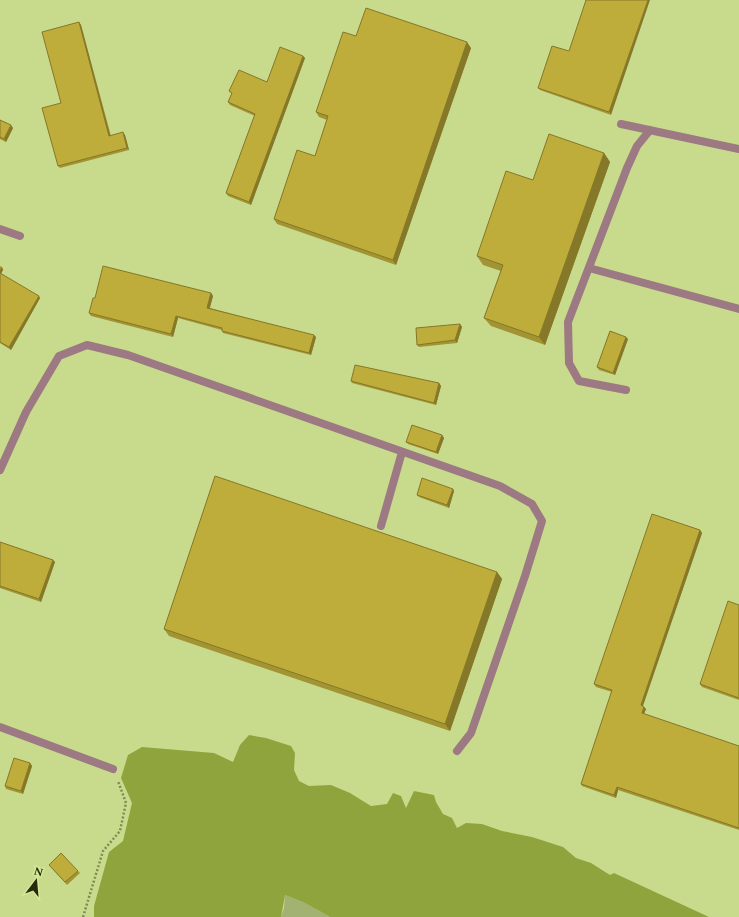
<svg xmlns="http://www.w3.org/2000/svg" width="739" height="917" viewBox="0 0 739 917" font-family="Spectral,serif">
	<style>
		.green { fill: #a2b272 }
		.forest { fill: #8fa43c }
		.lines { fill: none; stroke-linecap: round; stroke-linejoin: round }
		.path { stroke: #7e8b52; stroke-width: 2.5; stroke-dasharray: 2 2; stroke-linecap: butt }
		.service { stroke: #9d7983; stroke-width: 8 }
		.wall { fill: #a39433 }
		.shaded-wall { fill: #857829 }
		.building { fill: #beac3b; stroke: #857829 }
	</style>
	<rect width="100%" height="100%" fill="#c8db8c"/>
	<path class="green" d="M285,895L305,903L330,917H281L284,908Z"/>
	<path class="forest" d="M249,735L266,738L291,746L295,753L294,770L299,781L309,786L331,785L350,793L371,806L387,804L393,793L401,796L406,808L414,791L434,795L436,802L443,814L452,818L457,828L466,823L482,824L502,831L532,837L563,847L576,858L591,863L610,875L614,873L709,917H330L305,903L285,895L281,917H94V906L109,852L123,841L132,803L121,778L128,755L142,747L214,753L233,762L240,745Z"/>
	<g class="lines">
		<path class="path" d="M83,917L103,851L120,831L126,803L118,781"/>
		<path class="service" d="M621,124L739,149
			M0,229L20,236
			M589,268L739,309
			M626,390L579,381L569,363L568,322L627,168L637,146L650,130
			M0,470L26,412L59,356L87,345L128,355L500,486L532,504L542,521L525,576L471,733L457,751
			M381,526L402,452
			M0,727L113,769"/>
	</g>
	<path class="wall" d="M79,22L81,25L111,136L125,135L129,150L60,168L58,166L61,103Z
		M356,36L471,48L396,265L277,224L274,219L315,156L327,120L319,117L316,112Z
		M569,51L611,115L540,90L538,88Z
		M303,56L305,58L251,205L228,196L226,193L255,116L230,105L228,102L232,94L229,91L267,82Z
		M0,120L13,128L6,142L0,139Z
		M604,153L610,162L545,345L491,326L484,318L501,271L483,265L477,256L533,180Z
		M0,266L2,267L3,270L1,274L40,298L11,350L0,343Z
		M211,293L213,296L210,308L316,337L311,355L223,333L222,331V330L178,318L173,337L91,316L89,313L95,298Z
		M460,324L462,327L457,343L419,347L417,345Z
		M628,339L615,375L599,370L597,367Z
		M351,381L439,383L441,386L436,405L352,383Z
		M442,435L444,438L438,454L408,444L406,442Z
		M453,489L454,491L449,508L419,497L417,495Z
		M700,530L702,533L643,706L646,709L644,714L739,746V830L618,790L616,798L582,786L581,784L612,692L596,687L594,684Z
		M0,542L53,560L55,562L41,602L0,588Z
		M497,572L502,579L450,731L169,636L164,629Z
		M739,605V700L702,687L700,684Z
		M30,763L32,766L23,794L6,789L5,786Z
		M49,865L78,871L80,873L67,885Z"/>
	<path class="shaded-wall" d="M648,0H650L611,115L609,112Z
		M79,22L81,25L111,139L109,136Z
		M467,42L471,48L396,265L393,260Z
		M303,56L305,58L251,205L249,202Z
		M11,125L13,128L6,142L4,139Z
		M123,132L125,135L129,150L127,148Z
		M604,153L610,162L545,345L539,337Z
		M2,267L3,270L0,275V270Z
		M211,293L213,296L209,310L207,308Z
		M39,296L40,298L11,350L9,347Z
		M176,316L178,318L173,337L171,334Z
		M460,324L462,327L457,343L455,340Z
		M314,335L316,337L311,355L309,353Z
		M626,337L628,339L615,375L613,373Z
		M439,383L441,386L436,405L434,403Z
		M442,435L444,438L438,454L436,452Z
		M453,489L454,491L449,508L447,505Z
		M700,530L702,533L642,708L641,705Z
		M53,560L55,562L41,602L39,599Z
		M497,572L502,579L450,731L445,724Z
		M644,707L646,709L643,716L642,713Z
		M30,763L32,766L23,794L21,791Z
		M617,787L618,790L616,798L614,795Z"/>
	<path class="building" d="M586,0H648L609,112L538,88L552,46L569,51Z
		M366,8L467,42L393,260L274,219L297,150L315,156L328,116L316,112L343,32L356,36Z
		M79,22L109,136L123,132L127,148L58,166L42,108L61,103L42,32Z
		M280,47L303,56L249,202L226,193L255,114L228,102L232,93L229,91L239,70L267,82Z
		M0,120L11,125L4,139L0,137Z
		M549,134L604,153L539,337L484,318L503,265L477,256L506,171L533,180Z
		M103,266L211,293L207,308L314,335L309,353L222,331V328L176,316L171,334L89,313L93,298H95Z
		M0,273L39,296L9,347L0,342Z
		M460,324L455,340L417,345L416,328Z
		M610,331L626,337L613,373L597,367Z
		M355,365L439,383L434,403L351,381Z
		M412,425L442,435L436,452L406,442Z
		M215,476L497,572L445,724L164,629Z
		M422,478L453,489L447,505L417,495Z
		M652,514L700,530L641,705L644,707L642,713L739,746V828L617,787L614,795L581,784L612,690L594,684Z
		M0,542L53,560L39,599L0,586Z
		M728,601L739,605V698L700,684Z
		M14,758L30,763L21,791L5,786Z
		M61,853L78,871L65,882L49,865Z"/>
	<g transform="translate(36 881) rotate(16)" stroke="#d4e899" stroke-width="3" paint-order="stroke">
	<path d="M0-3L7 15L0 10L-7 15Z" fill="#252c0c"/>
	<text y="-6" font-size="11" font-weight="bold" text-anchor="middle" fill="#252c0c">N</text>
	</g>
</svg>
